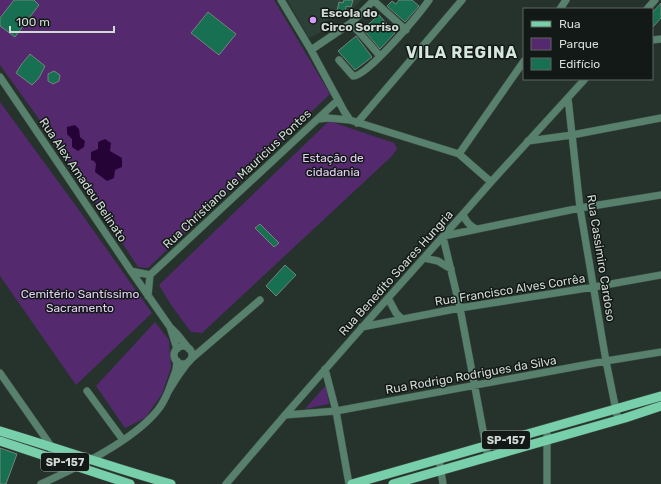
<svg xmlns="http://www.w3.org/2000/svg" width="661" height="484" viewBox="0 0 661 484" font-family="Rubik,sans-serif">
	<style>
		.built { fill: #2d4038 }
		.green { fill: #54296e }
		.water { fill: #250336 }
		.building { fill: #167051; stroke: #74837b }
		.lines { fill: none; stroke-linecap: round; stroke-linejoin: round }
		.minor-casing { stroke: #414e47; stroke-width: 8 }
		.major-casing { stroke: #414e47; stroke-width: 10 }
		.minor { stroke: #57806d; stroke-width: 7 }
		.major { stroke: #78d0aa; stroke-width: 9 }
		.poi-dot { fill: #d59cfb; stroke: #131916; stroke-width: 1.5 }
		.labels { text-anchor: middle; stroke-width: 3; stroke-linejoin: round; paint-order: stroke }
		.shield { fill: #131916; stroke: #98a09c; stroke-width: 1 }
		.shield-label { font-size: 11px; font-weight: bold; fill: #d1dad5 }
		.poi-label { font-size: 12px; font-weight: bold; fill: #d1dad5; stroke: #131916; text-anchor: start }
		.park-label { font-size: 12px; fill: #e4cdf5; stroke: #131916 }
		.street-label { font-size: 12px; fill: #d1dad5; stroke: #131916 }
		.district-label { font-size: 16px; font-weight: bold; letter-spacing: 1px; fill: #d5e6dd; stroke: #131916 }
	</style>
	<rect width="100%" height="100%" fill="#25332c"/>
	<path class="built" d="M287,0H361L346,16L335,15L330,18L325,22L321,32L309,38Z"/>
	<path class="green" d="M0,0H274L330,94L148,268L138,267L62,151L0,65Z
		M0,102L76,206L152,313L76,385L0,276Z
		M329,121L394,143L397,149L392,156L202,333L191,332L171,305L159,285Z
		M155,322L169,340L171,368L162,394L145,418L125,428L96,386Z
		M326,385L329,404L305,409Z"/>
	<path class="water" d="M75,125L79,129L80,137L85,141L84,147L78,151L72,147V139L67,134V127Z
		M105,139L111,143L110,151L122,158V167L115,170L114,178L107,181L95,172L96,164L94,161L91,160V152L98,149V142Z"/>
	<path class="building" d="M14,0H34L39,5L15,37L0,26V18Z
		M344,0H353L351,7L346,6L345,13L337,11L339,2L343,3Z
		M399,0H412L419,6L405,22L387,6L392,1L396,4Z
		M661,3V18L652,28V13Z
		M208,12L236,34L219,55L191,33Z
		M379,15L395,33L380,49L363,29Z
		M356,36L372,57L355,70L338,51Z
		M30,54L45,66L39,78L32,85L16,73L21,65Z
		M54,71L60,75L59,81L53,84L48,81V74Z
		M260,224L279,243L274,247L255,228Z
		M285,265L296,275L276,296L266,286Z
		M0,448L17,454L6,484H0Z"/>
	<g class="lines">
		<g class="minor-casing">
			<path id="minor" d="M281,0L311,50L344,111L350,120
				M373,0L406,30
				M560,9L566,0
				M647,9L655,0
				M351,23L380,56
				M652,40L661,39
				M311,50L351,23L374,0
				M339,60L353,76C366,78 420,13 429,0
				M0,77L131,271L170,327
				M568,98L580,208L606,361L618,420
				M319,119L328,118L350,120L459,154L491,182
				M357,123L462,0
				M528,141L572,135L661,118
				M459,154L524,61
				M463,214C466,222 469,225 476,229
				M444,236L580,208L661,195
				M443,237L460,308L488,457
				M424,258L438,261L451,269
				M131,271L150,275
				M148,296L150,275L338,100
				M388,298L396,313L402,319
				M362,327L460,308L594,287L661,275
				M174 355a9 9 0 1 1 18 0a9 9 0 1 1-18 0Z
				M177,349L170,327L177,334L189,349
				M191,359L260,300
				M177,361L176,370L168,392L178,376L189,361
				M325,369L336,411L349,484
				M0,373L51,446L53,458
				M87,391L123,440
				M285,415L336,411L606,361L661,352
				M547,429V484
				M439,459L443,484
				M41,484C78,467 131,442 157,411C162,405 165,399 168,392
				M226,484L285,415L388,298L463,214L491,182L585,79"/>
		</g>
		<g class="major-casing">
			<path id="major" d="M0,431C57,448 114,468 171,484
				M0,441L130,484
				M352,484L661,396
				M393,484L625,418L661,406"/>
		</g>
		<use href="#minor" class="minor"/>
		<use href="#major" class="major"/>
	</g>
	<circle class="poi-dot" cx="313" cy="20" r="4"/>
	<g class="labels">
		<g class="shield">
			<rect x="482" y="431" width="48" height="18" rx="3"/>
			<rect x="41" y="453" width="48" height="18" rx="3"/>
		</g>
		<g class="shield-label">
			<text x="506" y="444">SP-157</text>
			<text x="65" y="466">SP-157</text>
		</g>
		<g class="poi-label">
			<text x="321" y="17">Escola do<tspan x="321" dy="14">Circo Sorriso</tspan></text>
		</g>
		<g class="park-label">
			<text x="333" y="162">Estação de<tspan x="333" dy="14">cidadania</tspan></text>
			<text x="80" y="298">Cemitério Santíssimo<tspan x="80" dy="14">Sacramento</tspan></text>
		</g>
		<g class="street-label">
			<text transform="translate(237 179) rotate(-43)" y="4">Rua Christiano de Mauricius Pontes</text>
			<text transform="translate(83 180) rotate(56)" y="4">Rua Alex Amadeu Belinato</text>
			<text transform="translate(601 258) rotate(81)" y="4">Rua Cassimiro Cardoso</text>
			<text transform="translate(396 273) rotate(-48)" y="4">Rua Benedito Soares Hungria</text>
			<text transform="translate(510 290) rotate(-9)" y="4">Rua Francisco Alves Corrêa</text>
			<text transform="translate(471 375) rotate(-10)" y="4">Rua Rodrigo Rodrigues da Silva</text>
		</g>
		<g class="district-label">
			<text x="462" y="58">VILA REGINA</text>
		</g>
	</g>
	<rect x="523" y="8" width="130" height="72" fill="#131916" stroke="#5f6662"/>
	<rect x="531" y="21" width="20" height="6" fill="#78d0aa" stroke="#5f6662"/>
	<text x="559" y="28" font-size="12" fill="#d1dad5">Rua</text>
	<rect x="531" y="38" width="20" height="12" fill="#54296e" stroke="#5f6662"/>
	<text x="559" y="48" font-size="12" fill="#d1dad5">Parque</text>
	<rect x="531" y="58" width="20" height="12" fill="#167051" stroke="#5f6662"/>
	<text x="559" y="68" font-size="12" fill="#d1dad5">Edifício</text>
	<path d="M10 26v6h104v-6" fill="none" stroke="#d1dad5" stroke-width="2"/>
	<text x="16" y="26" font-size="12" fill="#d1dad5" stroke="#131916" stroke-width="3" paint-order="stroke">100 m</text>
</svg>
